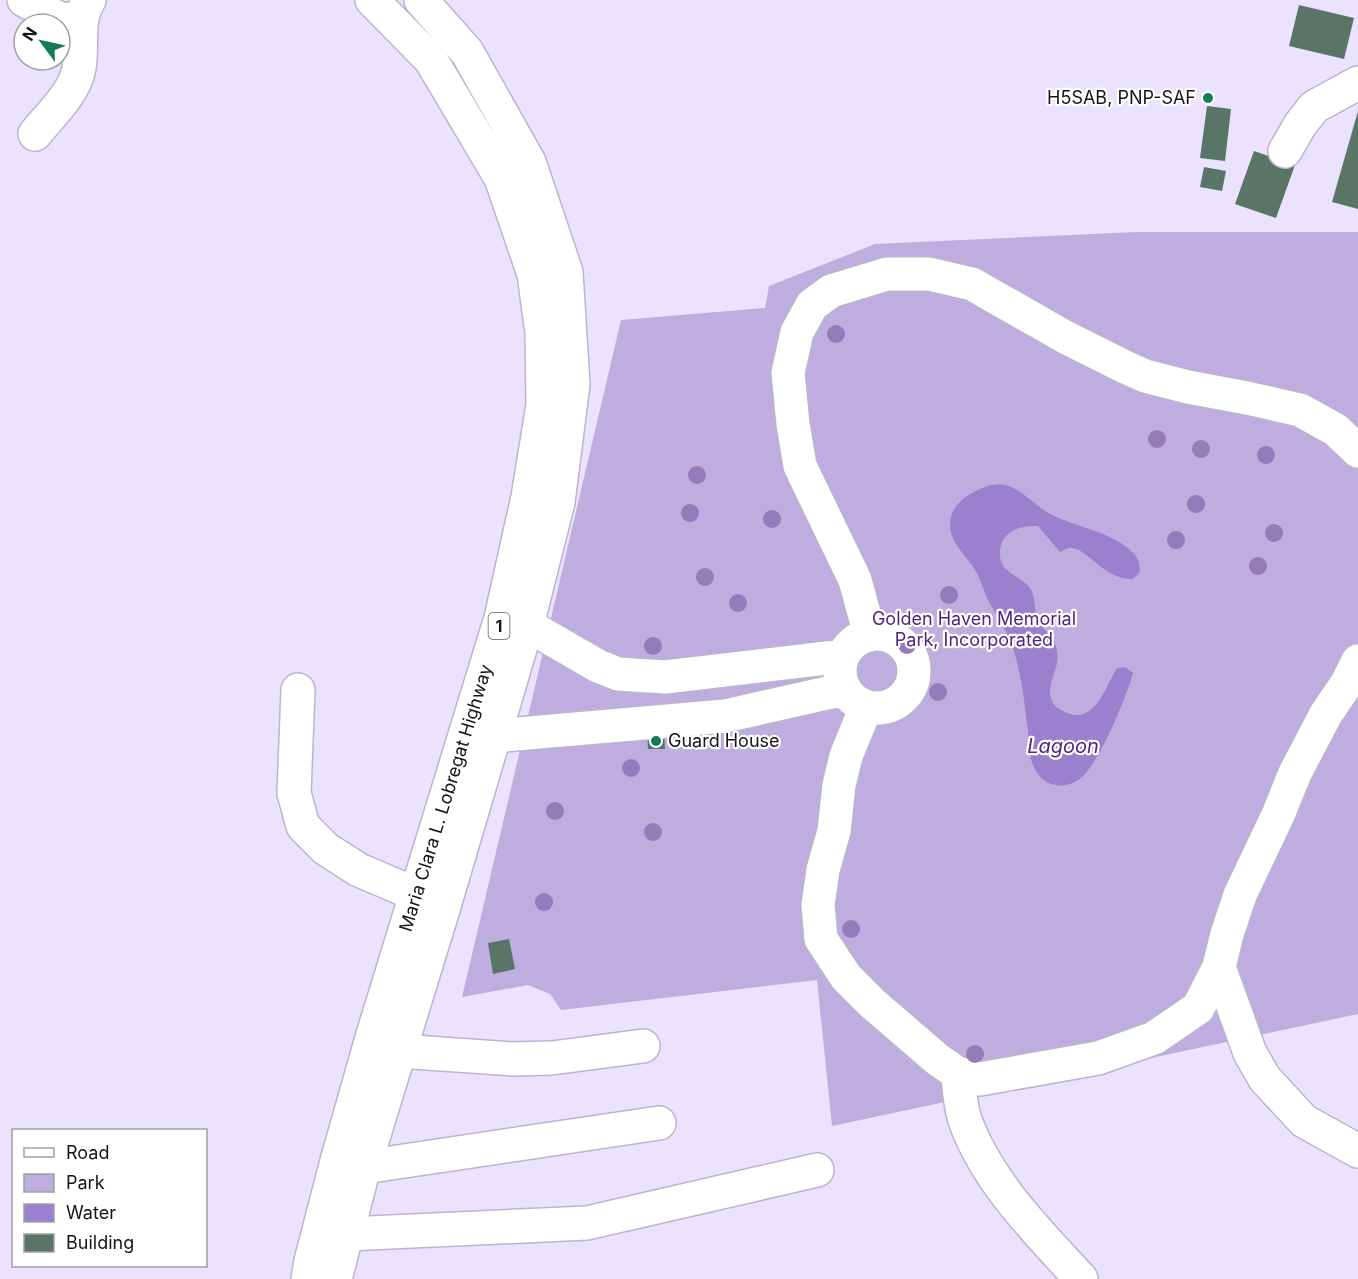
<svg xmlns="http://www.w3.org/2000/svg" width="1358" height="1279" viewBox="0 0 1358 1279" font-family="Inter,sans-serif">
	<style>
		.green { fill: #bdaedf }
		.water { fill: #9a80cd }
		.building { fill: #597566 }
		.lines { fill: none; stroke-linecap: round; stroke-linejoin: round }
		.minor-casing { stroke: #bcb4cf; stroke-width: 36 }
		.highway-casing { stroke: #bcb4cf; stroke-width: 36 }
		.minor { stroke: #fff; stroke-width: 33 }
		.highway { stroke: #fff; stroke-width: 33 }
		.tree { fill: #947bb9 }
		.poi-dot { fill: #147c55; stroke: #fff; stroke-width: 2 }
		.labels { text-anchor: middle; stroke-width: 4.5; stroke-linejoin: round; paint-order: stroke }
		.shield { fill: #fff; stroke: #5b5960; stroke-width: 1.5 }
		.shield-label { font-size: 16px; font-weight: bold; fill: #15121c }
		.poi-label { font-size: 18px; fill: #15121c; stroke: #fff; text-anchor: end }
		.park-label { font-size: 18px; fill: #4d2681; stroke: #fff }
		.street-label { font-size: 18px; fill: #15121c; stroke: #fff }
		.water-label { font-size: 20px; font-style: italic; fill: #4f2782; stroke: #fff }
	</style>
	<rect width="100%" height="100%" fill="#eae2fe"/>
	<path class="green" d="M1137,232H1358V1014L832,1126L817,980L561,1010L550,994L528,985L462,997L621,320L765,308L769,286L875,244Z"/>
	<path class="water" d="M991,485C995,485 1001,484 1005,485C1022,489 1036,507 1052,515C1076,527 1117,533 1135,555C1139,560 1140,566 1140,572L1133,579C1103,580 1087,546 1069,548C1066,548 1063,551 1060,552L1038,526C1022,525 1003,530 1000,549C997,575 1022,574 1031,590C1036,598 1034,609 1037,617C1042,631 1055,636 1057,651C1060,666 1050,678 1050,692C1050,700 1054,707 1061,710C1094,729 1104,689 1117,668L1125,667L1133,673C1126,698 1102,756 1084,775C1076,783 1066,787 1055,785C1043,782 1038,776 1033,765C1028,753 1029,737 1027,724C1024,696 1020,666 1010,640C1004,626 995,613 988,600C983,590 981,579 975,570C968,558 951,543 950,527C949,503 971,491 991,485Z"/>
	<path class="building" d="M1299,5L1354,18L1344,59L1289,46Z
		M1207,106L1231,109L1225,161L1200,158Z
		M1358,111V209L1332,202Z
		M1254,151L1295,165L1276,218L1235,204Z
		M1204,167L1226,171L1222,191L1200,187Z
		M647,733H664L665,749H648Z
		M509,939L515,969L493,974L488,943Z"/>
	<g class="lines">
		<g class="minor-casing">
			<path id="minor" d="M24,0L60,19L81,20
				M35,134C50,115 75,93 79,68C83,45 76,21 89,0
				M1285,151L1300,125L1314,107L1358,83
				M527,625L598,666L618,674L665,677L843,656
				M840 671a37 37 0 1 1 74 0a37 37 0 1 1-74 0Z
				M870,635L855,580L800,466L793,424L788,373L797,332L812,305L831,291L887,274H929L972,284L1065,337L1125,367L1145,376L1188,387L1247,398L1300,410L1336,430L1358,451
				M298,690L294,793L303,826L326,849L359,870L441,905
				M866,707L846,756L839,785L834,831L823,870L818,905L821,939L846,977L872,1003L937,1059L957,1073L980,1079L1098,1058L1154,1038L1198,1008L1219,967L1227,934L1240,895L1278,815L1295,773L1326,714L1347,683L1358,661
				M494,736L725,716L845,689
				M1219,967L1250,1053L1265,1079L1304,1121L1358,1151
				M399,1051L513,1059L552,1058L643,1046
				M957,1073C960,1089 960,1108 966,1123C989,1184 1038,1232 1081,1279
				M364,1167L659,1123
				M347,1234L587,1223L817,1170"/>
		</g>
		<g class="highway-casing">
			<path id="highway" d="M308,1279L311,1261L337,1161L372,1038L501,618L528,497L543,405L542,333L534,274L501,178L431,60L372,0
				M335,1279L364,1167L444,906L527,625L558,502L573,384L566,272L529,162L467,52L421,0"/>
		</g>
		<use href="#minor" class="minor"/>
		<use href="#highway" class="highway"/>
	</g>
	<g class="tree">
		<circle cx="836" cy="334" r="9"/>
		<circle cx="1157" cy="439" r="9"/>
		<circle cx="1201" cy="449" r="9"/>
		<circle cx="1266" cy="455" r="9"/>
		<circle cx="697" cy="475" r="9"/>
		<circle cx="1196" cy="504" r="9"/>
		<circle cx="690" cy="513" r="9"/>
		<circle cx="772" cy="519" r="9"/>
		<circle cx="1274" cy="533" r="9"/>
		<circle cx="1176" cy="540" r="9"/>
		<circle cx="1258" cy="566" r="9"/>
		<circle cx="705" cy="577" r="9"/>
		<circle cx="949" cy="595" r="9"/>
		<circle cx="738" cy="603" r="9"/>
		<circle cx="907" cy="645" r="9"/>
		<circle cx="653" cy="646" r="9"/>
		<circle cx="938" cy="692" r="9"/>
		<circle cx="631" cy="768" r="9"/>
		<circle cx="555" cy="811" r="9"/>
		<circle cx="653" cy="832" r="9"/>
		<circle cx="544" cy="902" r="9"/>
		<circle cx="851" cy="929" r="9"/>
		<circle cx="975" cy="1054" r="9"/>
	</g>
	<g class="poi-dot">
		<circle cx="1208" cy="98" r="6"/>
		<circle cx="656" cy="741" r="6"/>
	</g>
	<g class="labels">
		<rect class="shield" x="488.5" y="613" width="21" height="26" rx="4.5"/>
		<g class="shield-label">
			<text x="499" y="632">1</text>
		</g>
		<g class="poi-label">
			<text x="1196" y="104">H5SAB, PNP-SAF</text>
			<text x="668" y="747" text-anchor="start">Guard House</text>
		</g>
		<g class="park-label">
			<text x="974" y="625">Golden Haven Memorial<tspan x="974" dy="21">Park, Incorporated</tspan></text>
		</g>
		<g class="street-label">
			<text transform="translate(446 798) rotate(-73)" y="6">Maria Clara L. Lobregat Highway</text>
		</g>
		<g class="water-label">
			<text x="1063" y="753">Lagoon</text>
		</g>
	</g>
	<rect x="12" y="1129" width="195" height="138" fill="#ffffff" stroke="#a1a0a4" stroke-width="1.5"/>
	<rect x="24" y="1148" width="30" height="9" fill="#ffffff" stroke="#a1a0a4" stroke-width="1.5"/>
	<text x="66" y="1159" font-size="18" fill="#15121c">Road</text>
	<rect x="24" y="1174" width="30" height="18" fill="#bdaedf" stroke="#a1a0a4" stroke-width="1.5"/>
	<text x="66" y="1189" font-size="18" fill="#15121c">Park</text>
	<rect x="24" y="1204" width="30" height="18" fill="#9a80cd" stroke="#a1a0a4" stroke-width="1.5"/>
	<text x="66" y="1219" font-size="18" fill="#15121c">Water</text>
	<rect x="24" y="1234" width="30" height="18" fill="#597566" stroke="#a1a0a4" stroke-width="1.5"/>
	<text x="66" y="1249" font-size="18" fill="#15121c">Building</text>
	<g transform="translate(42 42) rotate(303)"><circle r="28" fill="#ffffff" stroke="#a1a0a4" stroke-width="1.5"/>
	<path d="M0-4.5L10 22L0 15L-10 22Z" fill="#147c55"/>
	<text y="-9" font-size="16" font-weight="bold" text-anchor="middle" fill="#15121c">N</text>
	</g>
</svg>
